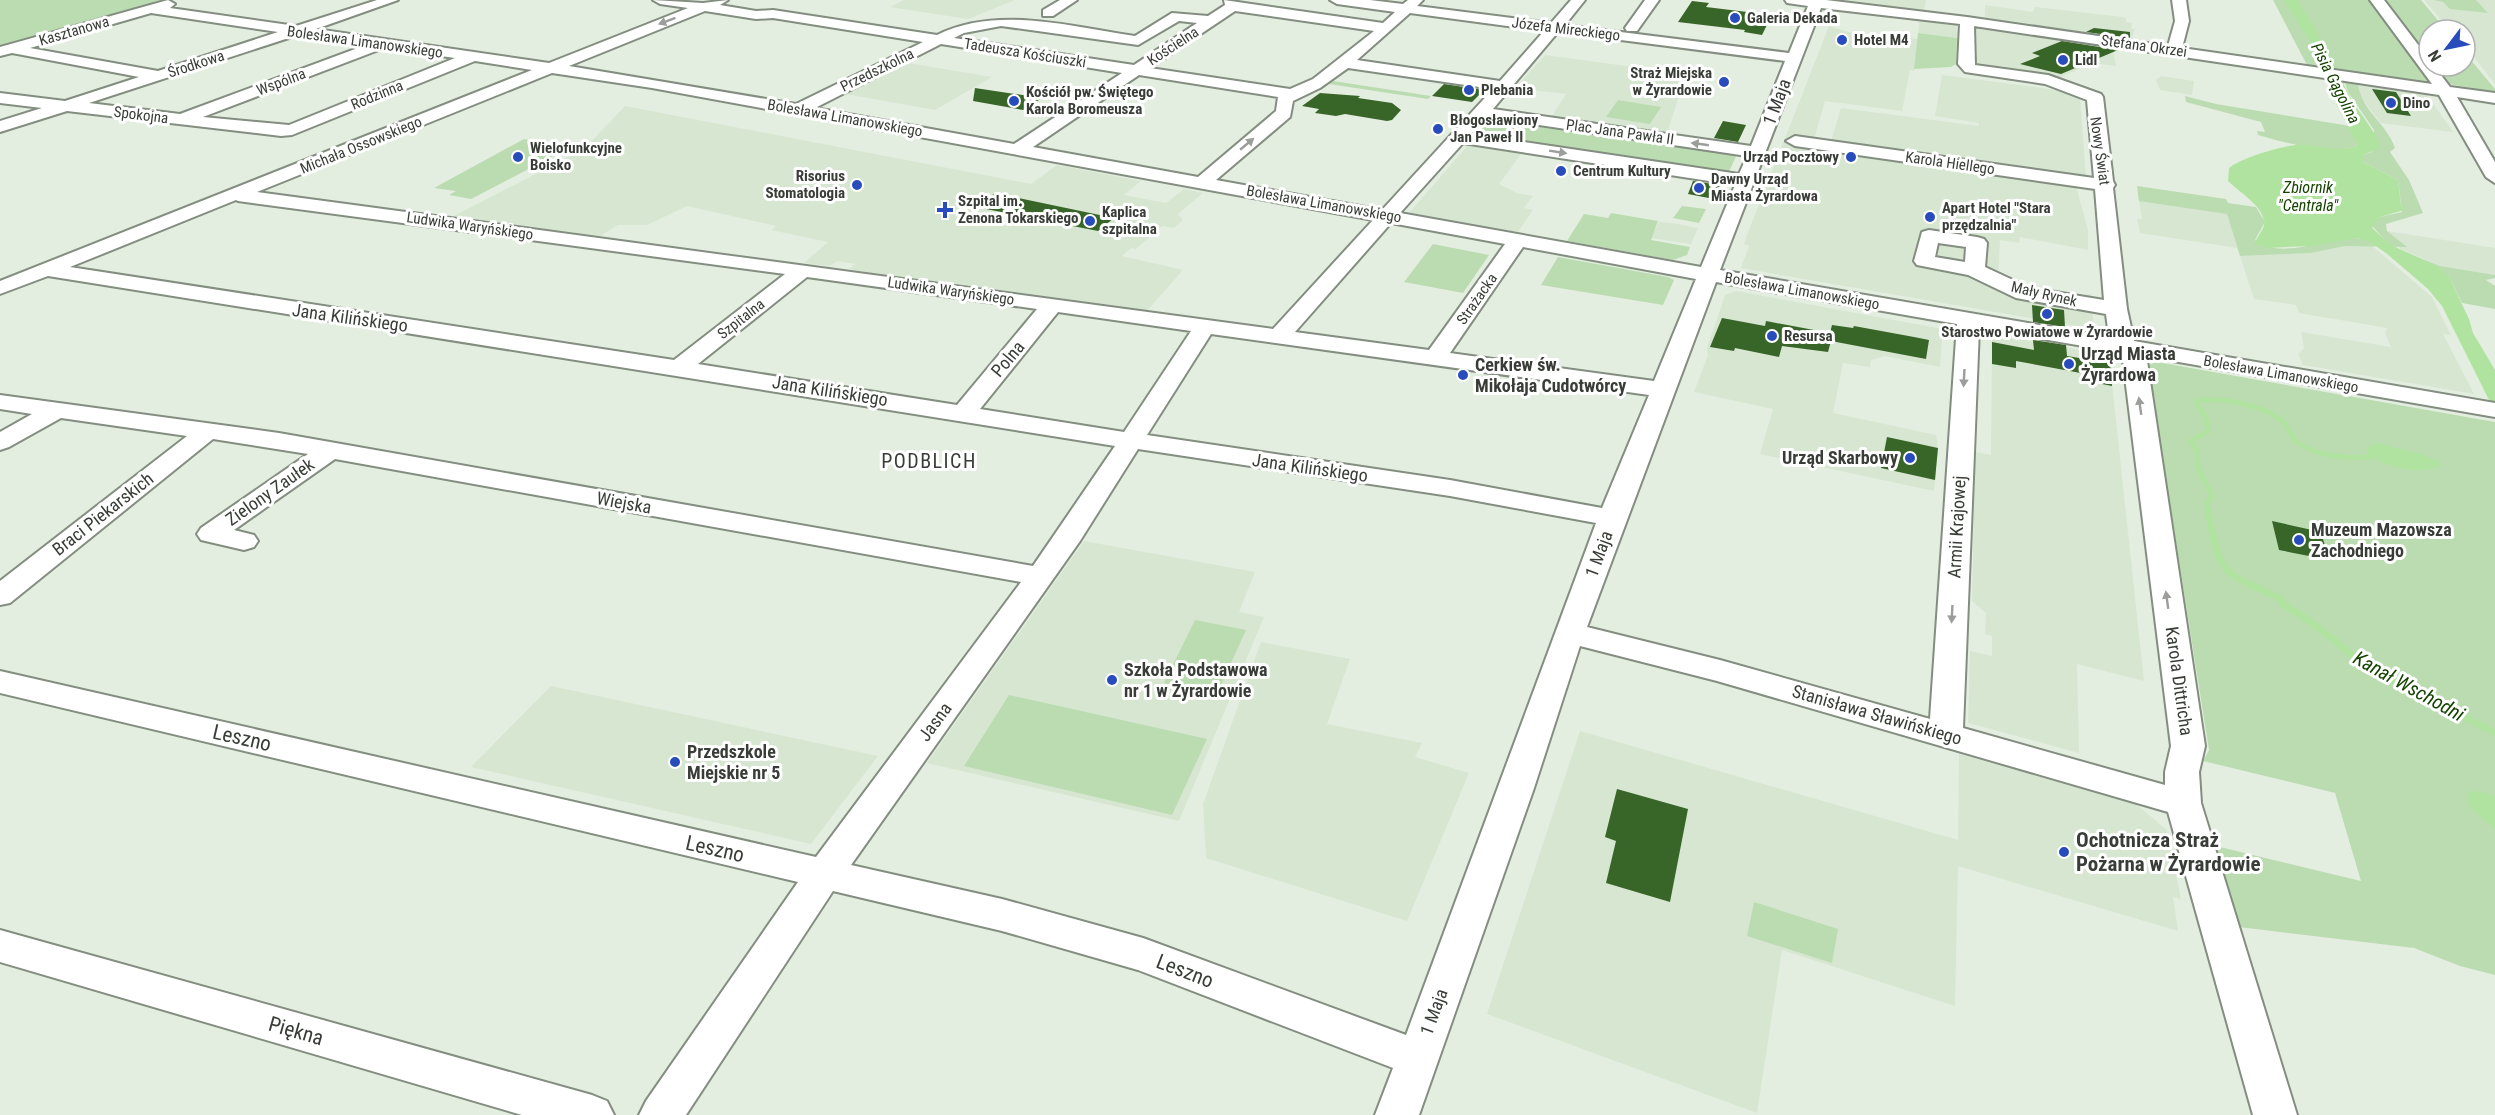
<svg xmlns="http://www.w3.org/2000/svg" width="2495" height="1115" viewBox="0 0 2495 1115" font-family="'Roboto Condensed',sans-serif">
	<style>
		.built { fill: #d6e6d1 }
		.green { fill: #bbdcb1 }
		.water { fill: #b0e3a0 }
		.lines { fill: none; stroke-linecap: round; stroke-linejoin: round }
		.stream-far1 { stroke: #b0e3a0; stroke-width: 5 }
		.stream { stroke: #b0e3a0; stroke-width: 7 }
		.building { fill: #386528 }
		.minor-casing { stroke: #838d80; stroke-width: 4 }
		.minor { fill: #fff; fill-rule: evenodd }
		.oneway { fill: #9c9e9b }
		.poi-dot { fill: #284cbb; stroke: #fff; stroke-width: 2 }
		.labels { text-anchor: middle; stroke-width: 6; stroke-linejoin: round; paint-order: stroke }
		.far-poi-label { font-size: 15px; font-weight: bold; fill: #393d37; stroke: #fff; text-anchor: start }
		.far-street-label { font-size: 15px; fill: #393d37; stroke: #fff }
		.far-water-label { font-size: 16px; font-style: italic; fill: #154400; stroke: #fff }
		.street-label { font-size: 18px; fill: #393d37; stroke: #fff }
		.poi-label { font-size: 18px; font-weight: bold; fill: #393d37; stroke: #fff; text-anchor: start }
		.neighbourhood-label { font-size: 20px; letter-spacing: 1.5px; fill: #393d37; stroke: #fff }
		.water-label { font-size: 20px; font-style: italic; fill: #154400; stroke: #fff }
		.near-street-label { font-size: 21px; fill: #393d37; stroke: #fff }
		.near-poi-label { font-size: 21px; font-weight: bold; fill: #393d37; stroke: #fff; text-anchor: start }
	</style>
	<rect width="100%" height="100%" fill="#e4eee0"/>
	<path class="built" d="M904,0H1015L968,19L890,7Z
		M1839,0H1926L1924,12Z
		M2424,0H2495V84L2465,46V30H2450Z
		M1985,5L2033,12L2035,7L2123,17L2126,18V22L2132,23L2131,29H2135L2131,39L1985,18Z
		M1920,18L1956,23L1957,38L1918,33Z
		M1829,26L1849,32L1918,39L1914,71L1910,70L1902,111L1825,101L1812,146L2075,183L2088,230V250L2020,237L2019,243L2000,240L1998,278L2084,295L2091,294L2094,329L1741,268L1749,246L1744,244L1747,235Z
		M1980,26L2112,45L2116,66L2093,63L2058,78L1977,67L1976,27Z
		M1545,55L1686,74L1667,133L1552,116L1566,94L1515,88Z
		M902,62L992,77L935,110L840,93Z
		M1942,75L2064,91L2080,96L2086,178L1843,145L1831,141L1841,108L1979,126V123L1935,116Z
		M2161,76L2194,81L2192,95L2160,90L2156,80Z
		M2358,82L2425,92L2453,132L2381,123L2359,95Z
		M625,106L1031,184L1057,165L1141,181L1124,195L1166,203L1184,189L1203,193L1178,214L1183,220L1174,228L1162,226L1136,249L1131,248L1122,256L1183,270L1146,312L875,274L849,269L855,264L838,261L829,266L804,263L828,242L771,230L776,226L687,206L647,225H618L600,236L452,217L584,149Z
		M1468,145L1521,154L1499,184L1517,193L1533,196L1524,208L1533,210L1518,232L1409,213Z
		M2138,195L2226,208L2237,248L2140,233L2137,219H2142Z
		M1659,222L1672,223L1698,228L1691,244L1651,238Z
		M2387,231L2495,248V275L2440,266L2401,249L2398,247H2406Z
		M2345,246H2372L2432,297L2451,335L2443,334L2474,394L2303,365L2298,354L2304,348L2301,332L2391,347L2385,333L2387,328L2299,313L2296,305L2254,299L2240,256L2311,253Z
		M1736,291L1943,329L1940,367L1885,356L1871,360L1870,367L1843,363L1833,413L1936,435L1938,448L1934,491L1760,454L1773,409L1694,392L1708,355L1707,348L1725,295Z
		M1992,334L2109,355L2144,681L2077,664L2079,753L1968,723L1970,651L1992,656V636L1985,634L1986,613L1972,601L1975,452L1991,455Z
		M1084,541L1255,572L1239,612L1264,617L1179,821L927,763Z
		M1261,642L1350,659L1327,724L1422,743L1415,757L1469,773L1407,921L1206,858L1203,804Z
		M551,686L878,756L811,844L471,767Z
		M1580,731L1958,840L1959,754L2136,804L2167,830L2181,899L2173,897L2178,931L1958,866L1955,1006L1782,950L1757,1113L1487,1014Z"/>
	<path class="green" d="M0,0H161L153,2L157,3L0,48Z
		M2273,0H2371L2429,82H2418L2308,67Z
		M2383,0H2421L2446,30H2429V63Z
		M2434,0H2476L2488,13L2450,9L2443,2Z
		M1918,33L1957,38L1956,64L1951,67L1914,69Z
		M2465,53L2495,89V93L2444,83L2431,66H2465Z
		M2344,80L2358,82C2359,109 2387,123 2395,148L2390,152L2409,180L2423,213L2386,224L2387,231L2407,247L2345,246L2311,253L2240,256L2227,214L2139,201L2137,186L2226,199L2228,203L2256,207L2265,222L2255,240C2283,261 2324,237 2355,238C2366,239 2377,243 2388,243L2372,226L2380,217L2402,212L2398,180L2363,162V155L2372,152L2374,130L2348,92Z
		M1333,81L1431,96L1428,99L1329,84Z
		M2185,96L2216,104L2350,126L2358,145C2335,157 2282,142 2258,135L2257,131L2265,132L2261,122L2186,102Z
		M1618,100L1661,107L1650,124L1606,117Z
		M1494,115L1737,154L1728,174L1473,138Z
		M524,139L569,148L471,199L449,195L456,191L434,188Z
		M1682,206L1706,209L1699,223L1673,218Z
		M1611,213L1658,221L1651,240L1690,247L1687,255L1673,260L1567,241L1584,214L1608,218Z
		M1433,244L1489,255L1463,293L1404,282Z
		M2402,251L2440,266L2495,275V278L2486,280L2495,286V309L2462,303L2449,277Z
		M1558,257L1668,277L1674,280L1663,305L1541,285Z
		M2157,362L2495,422V975L2460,966L2414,948L2239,927L2216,846L2361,881L2335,793L2203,761L2209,750L2148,365Z
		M1195,620L1246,630L1217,694L1164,683Z
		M1009,695L1207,739L1172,815L964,766Z
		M1754,902L1838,929L1832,963L1747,936Z"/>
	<path class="water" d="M2284,0H2298C2317,31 2333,61 2348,93C2357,111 2372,126 2380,144L2378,149L2363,155V162L2398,180L2401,206L2404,210L2380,217L2372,228L2391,245L2439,267L2449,277L2469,319L2473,333L2495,370V412L2442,306L2428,289L2386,253L2370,242L2357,238L2311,246L2266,248L2255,244C2256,236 2266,229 2264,221C2262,205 2239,192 2228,181L2229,168C2241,158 2281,146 2297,145C2316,144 2340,154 2358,145L2337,106L2326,79L2321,59Z
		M2376,443L2422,454L2441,463L2442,466C2414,474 2396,469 2369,457L2366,448Z
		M2476,791L2495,796V829L2469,807L2467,793Z"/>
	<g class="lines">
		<path class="stream-far1" d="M2209,513L2207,504L2212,496L2198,467L2197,450L2191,441L2208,431L2206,418L2196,401C2221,397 2260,404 2281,420C2289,426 2289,436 2297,442C2316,456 2346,459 2369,457"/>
		<path class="stream" d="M2208,511C2221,576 2221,572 2280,598L2283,604L2315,625L2362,663L2495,733"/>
	</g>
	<path class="building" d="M1692,1L1709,3L1706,7L1772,15L1762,35L1744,32L1745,30L1678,22Z
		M2094,28L2130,32V38L2086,32Z
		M2062,41L2118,50L2061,74L2020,64L2040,56L2032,53Z
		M1444,84L1484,90L1472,102L1432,96Z
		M975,88L1042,98L1023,110L973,101Z
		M2372,89L2396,92L2411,116L2387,113Z
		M1320,93L1360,96L1358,98L1392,103L1401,110L1392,120L1387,121L1345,114L1336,116L1315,113L1319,109L1302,106Z
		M1723,121L1746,125L1738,142L1714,138Z
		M1693,181L1720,185L1714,199L1688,194Z
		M995,193L1114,218L1098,231L976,207Z
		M2032,305L2064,310L2065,327L2033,322Z
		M1722,318L1765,326L1766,321L1830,333L1832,325L1853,328L1854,326L1914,337L1929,340L1926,359L1831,341L1828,352L1782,346L1779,357L1735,348L1734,351L1710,347Z
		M2033,340L2066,345L2067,356L2110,363L2112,386L2087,381L2086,374L2016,361V368L1992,364V342L2034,350Z
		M1887,437L1938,448L1935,480L1881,468Z
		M2272,521L2321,532L2327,553L2322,552L2323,557L2319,556V558L2279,550Z
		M1617,789L1688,809L1670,902L1606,883L1616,841L1605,837Z"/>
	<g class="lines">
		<g class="minor-casing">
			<path id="minor" d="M168,0L175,4L170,8L296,26L377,0H398L316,29L549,63L688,8L660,4L653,0L703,3L728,0L720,5L756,11L773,10L937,35C998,5 1071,27 1135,36L1172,13L1208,16L1225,5L1224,0L1383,23L1395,12L1337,4L1330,0H1370L1403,4L1408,0H1423L1417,6L1551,23L1571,0H1585L1565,25L1789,53L1808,6L1787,3L1785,0H1826L1967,17L2168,46L2175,21L2172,0H2186L2189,21L2182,48L2432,84L2370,0H2384L2429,59V66H2434L2450,87L2495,93V103L2457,97L2495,162V183L2486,177L2439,95L1974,26L1975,65L2048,75L2101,94L2103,97L2113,181L2115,185L2113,188L2127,309L2134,341L2495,403V417L2144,356L2147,361L2205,746L2199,772L2201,803L2297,1115H2253L2168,812L1717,681L1580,646L1534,788L1419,1115H1375L1393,1068L1138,970L1002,931L833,891L686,1115H639L646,1101L798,882L0,693V671L816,857L1021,582L335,459L234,530L254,535L258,541L254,547L244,550L201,540L197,534L201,528L308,454L213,439L10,603L0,605V581L187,436L61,418L9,447L0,450V432L32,414L0,409V395L279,433L1033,566L1115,446L48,276L0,294V281L532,70L475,61L292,135L281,136L67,111L0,132V121L42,108L0,103V93L65,101L139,77L12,53L0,56V47ZM1821,8L1960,24L1958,64L1965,72L2045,84L2087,100L2094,178L1795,136L1786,141L1795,146L2095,189L2104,300L2030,288L1985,267L1987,243L1984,239L1977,237L1929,230L1922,232L1914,261L1917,265L1968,275L2016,298L2106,314L2109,337L1720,270ZM705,11L756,19L773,18L923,42L796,104L569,66ZM1235,11L1374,31L1313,79L1290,89L1150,68ZM151,13L278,32L158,71L30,48ZM1410,13L1544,31L1500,81L1357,60ZM1179,21L1197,23L1134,65L954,38L964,33L1001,26L1138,45ZM1558,32L1785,61L1751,146L1493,109ZM298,35L366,45L180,114L89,103ZM941,44L1122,73L1014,144L815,108ZM384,48L455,58L289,125L203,117ZM1348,68L1493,89L1382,210L1216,180L1290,117L1293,101L1320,88ZM552,73L652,88L1373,220L1273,329L257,192ZM1139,75L1278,97L1276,111L1198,177L1033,147ZM1485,117L1747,156L1739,174L1471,134ZM1463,143L1735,185L1701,267L1400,213ZM236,200L238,201L785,274L674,360L70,267ZM1391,223L1505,244L1429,350L1295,332ZM1938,243L1966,247L1965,262L1935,257ZM1523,247L1696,279L1654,381L1450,353ZM807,277L1037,309L957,405L698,364ZM1716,282L1957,324L1930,719L1720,660L1587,627ZM1058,312L1191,331L1124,432L980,409ZM1979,328L2118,352L2123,361L2171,746L2165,772V785L1963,728ZM1211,334L1649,395L1602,508L1450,480L1147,435ZM1138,449L1450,496L1596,523L1406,1035L1143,938L1002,899L851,865L1080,541Z
				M1060,0H1077L1053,16H1043V10Z
				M1645,0H1659L1637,31H1627L1625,28Z
				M0,930L592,1095L607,1101L614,1115H522L0,962Z"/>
		</g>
		<use href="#minor" class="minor"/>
	</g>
	<defs><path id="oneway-solid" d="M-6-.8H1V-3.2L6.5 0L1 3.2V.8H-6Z" transform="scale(1.5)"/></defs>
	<g class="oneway">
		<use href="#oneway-solid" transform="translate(667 21) rotate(159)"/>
		<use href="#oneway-solid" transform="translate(1247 144) rotate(-40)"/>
		<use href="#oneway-solid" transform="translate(1700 144) rotate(-172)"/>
		<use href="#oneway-solid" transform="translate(1558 152) rotate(9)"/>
		<use href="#oneway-solid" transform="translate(1964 378) rotate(93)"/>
		<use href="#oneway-solid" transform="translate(2140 406) rotate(-98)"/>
		<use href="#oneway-solid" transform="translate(2167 600) rotate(-98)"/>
		<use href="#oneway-solid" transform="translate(1952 614) rotate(93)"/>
	</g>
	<g class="poi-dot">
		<circle cx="1735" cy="18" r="6"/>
		<circle cx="1842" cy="40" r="6"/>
		<circle cx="2063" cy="60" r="6"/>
		<circle cx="1724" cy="82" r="6"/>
		<circle cx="1469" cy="90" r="6"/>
		<circle cx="1014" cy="101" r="6"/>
		<circle cx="2391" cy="103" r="6"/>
		<circle cx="1438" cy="129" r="6"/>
		<circle cx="518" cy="157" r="6"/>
		<circle cx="1851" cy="157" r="6"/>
		<circle cx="1561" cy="171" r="6"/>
		<circle cx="857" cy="185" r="6"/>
		<circle cx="1699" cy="188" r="6"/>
		<path d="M942 201h6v6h6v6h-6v6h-6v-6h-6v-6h6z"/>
		<circle cx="1930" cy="217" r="6"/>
		<circle cx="1090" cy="221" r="6"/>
		<circle cx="2047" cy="314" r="6"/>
		<circle cx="1772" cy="336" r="6"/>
		<circle cx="2069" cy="364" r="6"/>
		<circle cx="1463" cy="375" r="6"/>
		<circle cx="1910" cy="458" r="6"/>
		<circle cx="2299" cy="540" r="6"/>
		<circle cx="1112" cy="680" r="6"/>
		<circle cx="675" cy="762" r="6"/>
		<circle cx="2064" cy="852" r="6"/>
	</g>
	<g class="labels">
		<g class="far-poi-label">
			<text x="1747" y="23">Galeria Dekada</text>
			<text x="1854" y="45">Hotel M4</text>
			<text x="2075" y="65">Lidl</text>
			<text x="1712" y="78" text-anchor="end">Straż Miejska<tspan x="1712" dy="17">w Żyrardowie</tspan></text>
			<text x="1481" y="95">Plebania</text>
			<text x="1026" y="97">Kościół pw. Świętego<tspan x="1026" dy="17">Karola Boromeusza</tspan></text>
			<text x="2403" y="108">Dino</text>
			<text x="1450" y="125">Błogosławiony<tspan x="1450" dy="17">Jan Paweł II</tspan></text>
			<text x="530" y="153">Wielofunkcyjne<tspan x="530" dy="17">Boisko</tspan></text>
			<text x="1839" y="162" text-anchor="end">Urząd Pocztowy</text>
			<text x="1573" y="176">Centrum Kultury</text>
			<text x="845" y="181" text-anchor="end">Risorius<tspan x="845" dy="17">Stomatologia</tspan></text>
			<text x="1711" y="184">Dawny Urząd<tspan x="1711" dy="17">Miasta Żyrardowa</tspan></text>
			<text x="958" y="206">Szpital im.<tspan x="958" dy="17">Zenona Tokarskiego</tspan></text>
			<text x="1942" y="213">Apart Hotel "Stara<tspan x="1942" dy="17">przędzalnia"</tspan></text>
			<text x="1102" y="217">Kaplica<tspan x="1102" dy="17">szpitalna</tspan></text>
			<text x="2047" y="337" text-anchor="middle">Starostwo Powiatowe w Żyrardowie</text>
			<text x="1784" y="341">Resursa</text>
		</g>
		<g class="far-street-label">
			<text transform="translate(1566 29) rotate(7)" y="5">Józefa Mireckiego</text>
			<text transform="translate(74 31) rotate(-16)" y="5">Kasztanowa</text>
			<text transform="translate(365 42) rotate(8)" y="5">Bolesława Limanowskiego</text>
			<text transform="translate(1173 46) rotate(-33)" y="5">Kościelna</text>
			<text transform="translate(2144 46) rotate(8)" y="5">Stefana Okrzei</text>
			<text transform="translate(1025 53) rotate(9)" y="5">Tadeusza Kościuszki</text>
			<text transform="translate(196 64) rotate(-18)" y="5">Środkowa</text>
			<text transform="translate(877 70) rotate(-26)" y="5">Przedszkolna</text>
			<text transform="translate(281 82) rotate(-21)" y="5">Wspólna</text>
			<text transform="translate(377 95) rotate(-22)" y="5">Rodzinna</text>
			<text transform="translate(141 115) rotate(7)" y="5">Spokojna</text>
			<text transform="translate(845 118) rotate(10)" y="5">Bolesława Limanowskiego</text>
			<text transform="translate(1620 132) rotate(8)" y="5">Plac Jana Pawła II</text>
			<text transform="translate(361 145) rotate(-22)" y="5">Michała Ossowskiego</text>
			<text transform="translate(2100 151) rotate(82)" y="5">Nowy Świat</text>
			<text transform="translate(1950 163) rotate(8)" y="5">Karola Hiellego</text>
			<text transform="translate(1324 204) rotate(10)" y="5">Bolesława Limanowskiego</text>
			<text transform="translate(470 226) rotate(8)" y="5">Ludwika Waryńskiego</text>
			<text transform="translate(951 291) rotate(8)" y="5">Ludwika Waryńskiego</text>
			<text transform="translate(1802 291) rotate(10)" y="5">Bolesława Limanowskiego</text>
			<text transform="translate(2044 294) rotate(13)" y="5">Mały Rynek</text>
			<text transform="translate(1477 299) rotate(-55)" y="5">Strażacka</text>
			<text transform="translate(741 319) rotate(-38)" y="5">Szpitalna</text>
			<text transform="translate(2281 374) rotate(10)" y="5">Bolesława Limanowskiego</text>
		</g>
		<g class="far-water-label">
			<text transform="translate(2336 83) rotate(63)" y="6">Pisia Gągolina</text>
			<text x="2308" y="193">Zbiornik<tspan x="2308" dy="18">"Centrala"</tspan></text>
		</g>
		<g class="street-label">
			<text transform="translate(1777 102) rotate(-69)" y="6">1 Maja</text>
			<text transform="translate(350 318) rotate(8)" y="6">Jana Kilińskiego</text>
			<text transform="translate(1008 359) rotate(-50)" y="6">Polna</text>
			<text transform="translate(830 391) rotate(9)" y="6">Jana Kilińskiego</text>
			<text transform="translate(1310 468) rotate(8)" y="6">Jana Kilińskiego</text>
			<text transform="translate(270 492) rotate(-35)" y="6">Zielony Zaułek</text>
			<text transform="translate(624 503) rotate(10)" y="6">Wiejska</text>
			<text transform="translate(103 514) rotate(-38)" y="6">Braci Piekarskich</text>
			<text transform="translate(1957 527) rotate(-87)" y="6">Armii Krajowej</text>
			<text transform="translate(1599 554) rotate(-70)" y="6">1 Maja</text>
			<text transform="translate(2179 681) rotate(82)" y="6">Karola Dittricha</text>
			<text transform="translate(1877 715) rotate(16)" y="6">Stanisława Sławińskiego</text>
			<text transform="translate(935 722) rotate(-54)" y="6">Jasna</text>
			<text transform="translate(1434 1012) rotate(-70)" y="6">1 Maja</text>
		</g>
		<g class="poi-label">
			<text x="2081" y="360">Urząd Miasta<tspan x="2081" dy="21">Żyrardowa</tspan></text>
			<text x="1475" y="371">Cerkiew św.<tspan x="1475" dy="21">Mikołaja Cudotwórcy</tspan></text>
			<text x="1898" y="464" text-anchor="end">Urząd Skarbowy</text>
			<text x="2311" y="536">Muzeum Mazowsza<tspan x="2311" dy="21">Zachodniego</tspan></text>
			<text x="1124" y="676">Szkoła Podstawowa<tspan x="1124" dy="21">nr 1 w Żyrardowie</tspan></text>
			<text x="687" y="758">Przedszkole<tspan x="687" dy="21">Miejskie nr 5</tspan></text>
		</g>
		<g class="neighbourhood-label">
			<text x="929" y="468">PODBLICH</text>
		</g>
		<g class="water-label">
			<text transform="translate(2409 686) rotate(29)" y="7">Kanał Wschodni</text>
		</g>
		<g class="near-street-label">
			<text transform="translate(242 738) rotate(13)" y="7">Leszno</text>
			<text transform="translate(715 849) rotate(13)" y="7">Leszno</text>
			<text transform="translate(1185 971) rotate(21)" y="7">Leszno</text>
			<text transform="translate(296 1031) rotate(16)" y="7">Piękna</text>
		</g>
		<g class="near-poi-label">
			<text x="2076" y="847">Ochotnicza Straż<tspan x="2076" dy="24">Pożarna w Żyrardowie</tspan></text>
		</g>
	</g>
	<g transform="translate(2447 48) rotate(238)"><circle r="28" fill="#ffffff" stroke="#b0b1af" stroke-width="1.5"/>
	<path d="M0-4.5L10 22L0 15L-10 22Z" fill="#284cbb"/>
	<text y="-9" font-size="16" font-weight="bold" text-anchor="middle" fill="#393d37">N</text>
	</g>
</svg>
